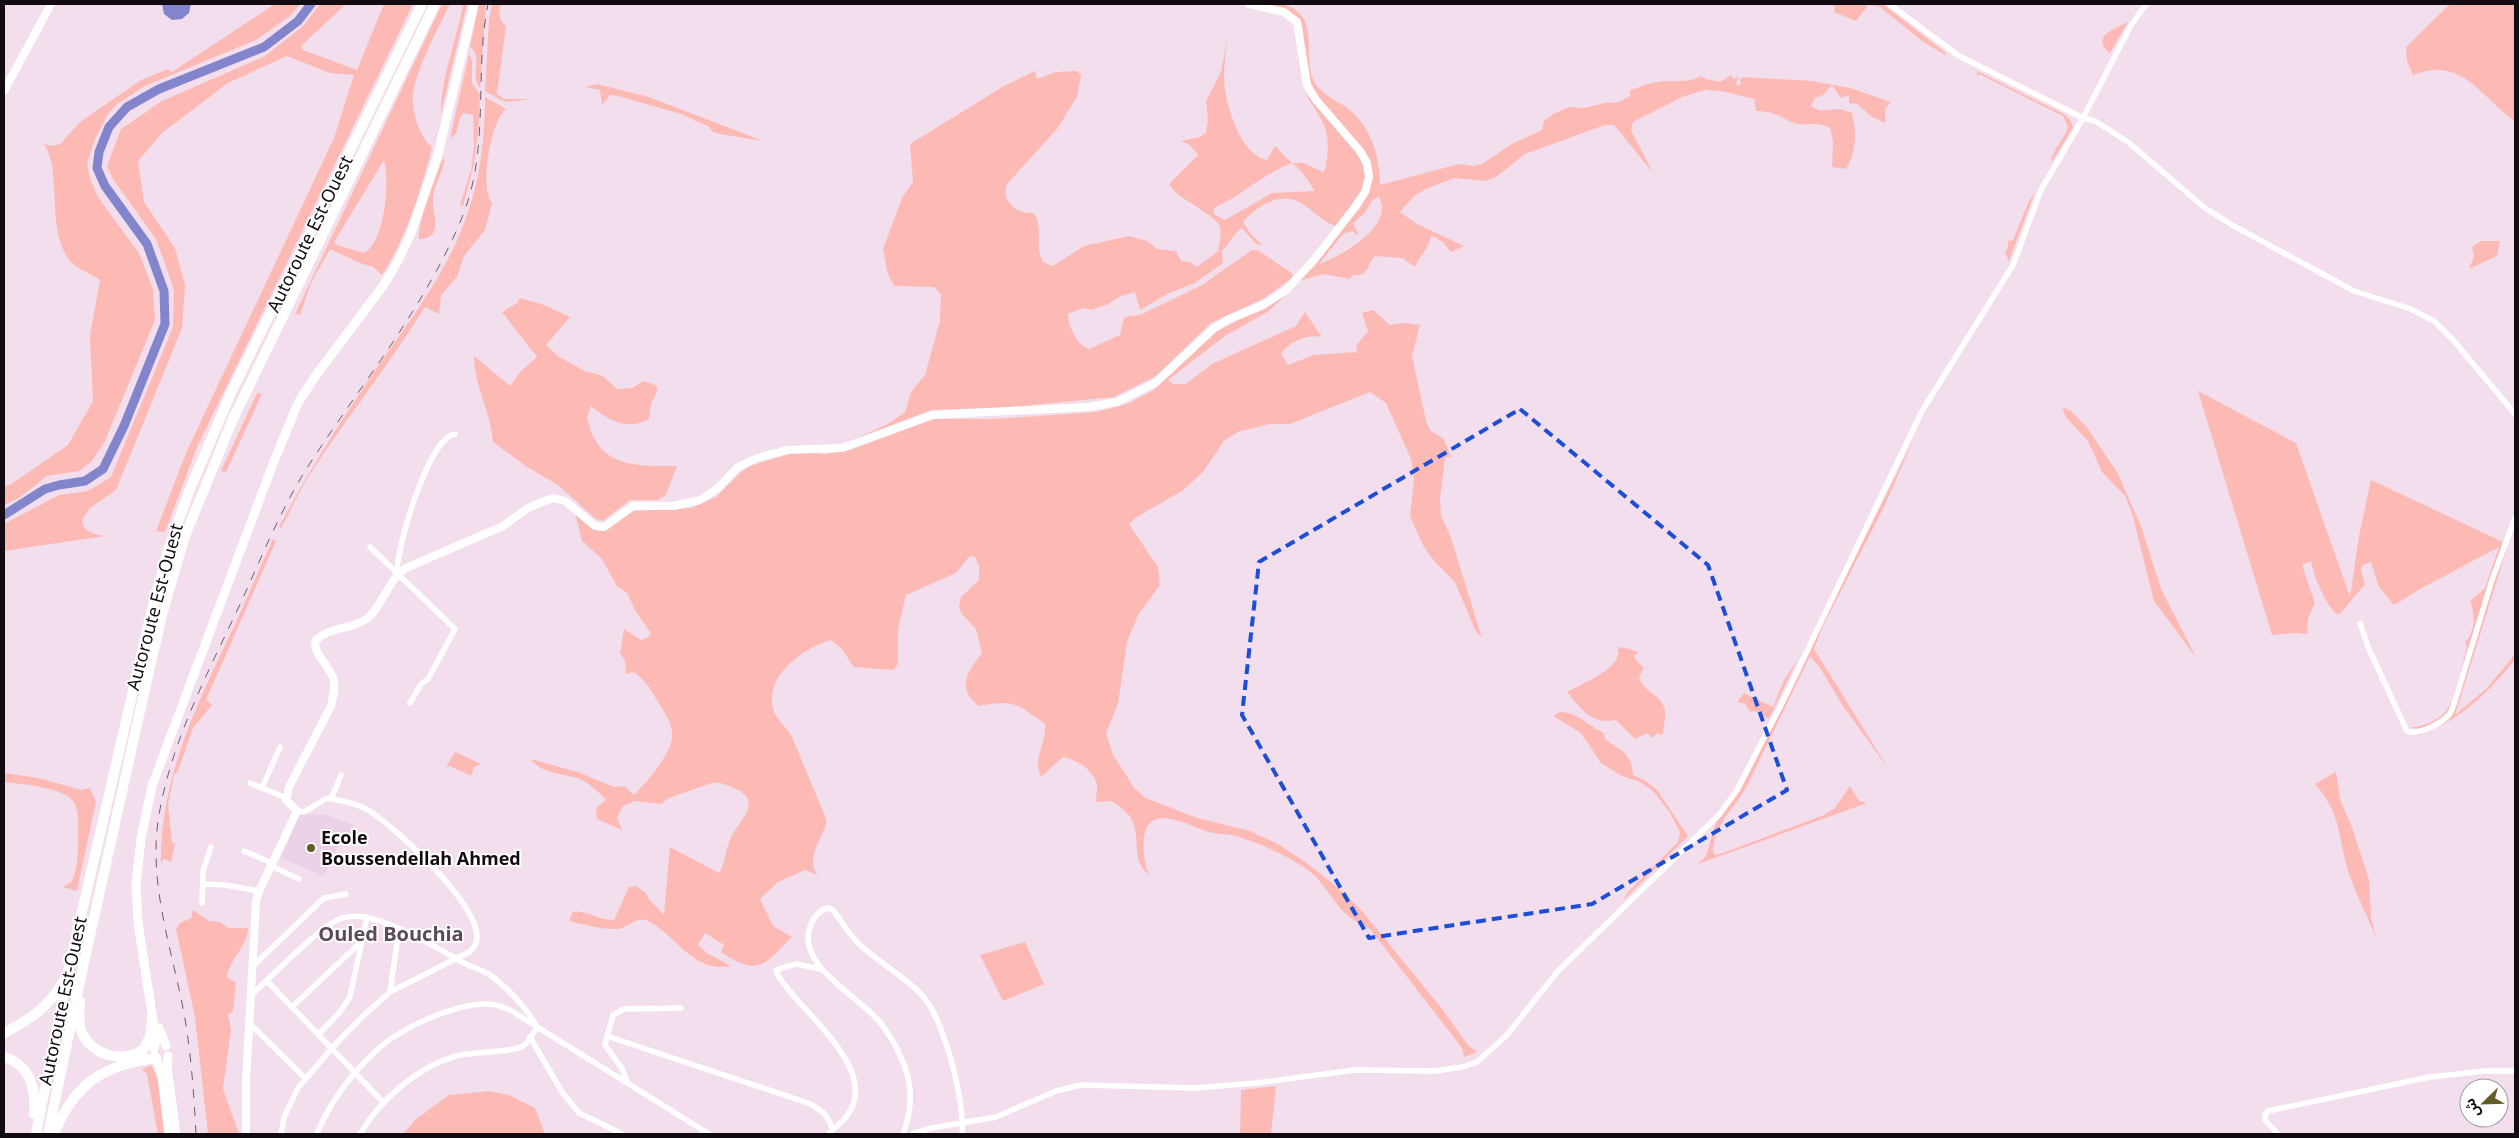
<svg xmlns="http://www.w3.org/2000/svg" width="2519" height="1138" viewBox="0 0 2519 1138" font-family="Georgia,'Noto Sans Arabic',serif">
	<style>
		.built { fill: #ecd1e7 }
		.green { fill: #fdbab5; fill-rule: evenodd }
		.water { fill: #8385cc }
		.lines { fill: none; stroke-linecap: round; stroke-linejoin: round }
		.river { stroke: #8385cc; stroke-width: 9 }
		.street { stroke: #fff; stroke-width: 5.5 }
		.secondary { stroke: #fff; stroke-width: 8 }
		.primary { stroke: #fff; stroke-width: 9 }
		.highway { stroke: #fff; stroke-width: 10 }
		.rail { stroke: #6a5e68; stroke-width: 1; stroke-dasharray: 9 9; stroke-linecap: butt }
		.marked { fill: none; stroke: #1d4ed8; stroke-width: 4; stroke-dasharray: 10 6; stroke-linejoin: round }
		.poi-dot { fill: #635b28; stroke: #fff; stroke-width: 2 }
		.labels { text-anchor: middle; stroke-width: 4; stroke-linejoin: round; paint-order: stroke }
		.street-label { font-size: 18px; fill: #120b11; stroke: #fff }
		.poi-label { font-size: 18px; font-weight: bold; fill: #120b11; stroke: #fff; text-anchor: start }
		.quarter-label { font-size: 20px; font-weight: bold; fill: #5b4a58; stroke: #fff }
	</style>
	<rect width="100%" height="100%" fill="#f3deee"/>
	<path class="built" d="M300,814L327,815L354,825L348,839L342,836L324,876L281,858Z"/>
	<path class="green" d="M275,4H300L290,16L256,40L145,86L117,104L108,114L95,139L87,163L90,178L98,197L139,253L153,289L155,320L105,441L92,461L79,471L47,476L19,498L4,505V486L10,485L68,445L93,401L90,336L100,280C91,274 77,269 70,261C45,230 63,172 44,144L52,146L60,144L80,122L141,80L168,69L172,72Z
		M320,4H346L301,46L303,50L357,70L384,4H413L197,447L165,532L156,531L186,453L334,138L354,75L330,73L287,56L228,83L163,132L138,161L144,202L175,248L185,285L182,328L116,490L90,508L82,520C84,533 94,534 105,536L4,551V524L59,495L88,491L111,477L173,327L174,289L156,239L113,179L107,166L121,129L162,101L265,56L303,26Z
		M442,4H450C439,26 416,70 413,94C411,112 420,136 432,148C421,190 406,239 382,275L373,267L362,264L330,249L311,283L300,315L295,314ZM384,160C390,182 385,242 364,253L337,245L334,242Z
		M463,4H467L441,113C441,75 457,41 463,4Z
		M479,4H486L480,88C469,76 484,58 470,47Z
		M492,4H501C498,13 499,20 506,26L497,94L504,99H531L505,102L485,91L489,20Z
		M1258,4C1271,4 1287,1 1298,12C1317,29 1303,61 1314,81C1319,92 1333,99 1343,105C1370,123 1380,155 1380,185L1459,164L1474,166L1482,164L1512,144L1542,130L1544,121L1553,114L1569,107L1584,108L1605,103L1620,102L1630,96V90C1639,88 1648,83 1657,82C1671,80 1687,84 1701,76L1706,79L1720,82L1731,75L1734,79L1739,76L1736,83L1738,86L1741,84L1740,79L1743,77L1812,81L1850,88L1891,102L1885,109V123L1871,116L1857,104L1849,103V95L1841,98L1832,85L1823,95L1815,98L1811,106C1821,114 1829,108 1840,109C1843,109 1848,112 1852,113C1857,131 1856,153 1846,169L1832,167L1833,141L1830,128C1815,121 1812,126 1798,124C1782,120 1778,111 1756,111L1754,99L1721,91L1705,90L1682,97L1633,122L1631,130L1653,173L1614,125H1605L1525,154L1496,177L1484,181L1455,178L1428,188L1414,196L1400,212L1417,224L1464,246L1451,252L1443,242L1431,235C1431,246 1419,256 1415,267L1402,258L1375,256C1367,264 1369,277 1354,275L1349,279L1324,274L1299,281L1362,205L1372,182L1370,161L1364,150L1316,94C1305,74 1305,51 1303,29C1294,7 1278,8 1258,4ZM1379,197C1395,226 1342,256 1319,264L1343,234L1352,231L1359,236L1353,223L1365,213L1372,200Z
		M1827,4H1869L1856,21L1834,12L1835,6Z
		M1873,4H1883L1946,53L1945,55L1922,41L1880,7L1873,6Z
		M2450,4H2515V121C2479,97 2464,56 2413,75L2407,61L2406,47Z
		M2128,22L2110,53C2089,37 2116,28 2128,22Z
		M1228,33C1226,48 1224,64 1224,79C1225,104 1240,155 1267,160L1275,146L1292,163H1304L1323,172C1327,168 1326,164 1327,158C1331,127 1320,118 1305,93C1321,111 1371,157 1365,181C1361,198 1347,213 1336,226C1324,223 1315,212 1304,205C1282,190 1258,205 1243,222L1250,233L1262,245L1256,244L1242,228C1232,235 1230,243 1222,251L1223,263L1195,283L1167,294L1140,310L1135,292L1121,296L1108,304L1092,310L1083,308L1068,314C1068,326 1077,345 1089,349L1120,335L1124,318L1129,316L1140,315L1202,285L1252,250L1259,251L1293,274L1292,278L1263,299L1211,323L1156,376L1114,397L1014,407L931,410L841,445L886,425L905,412L911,392L925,375L940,321L941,294L934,287L894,286L887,271L883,249L902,198L913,182L910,144L1004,86L1035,71L1037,79L1056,72L1077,71L1081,75L1077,97L1057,129L1007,184L1005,194C1010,208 1020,214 1034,213C1044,229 1034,246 1043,262L1053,266L1084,246L1129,236L1147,241L1157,249L1176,251L1181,261L1190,262L1197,267L1218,251C1219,244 1222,234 1220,227C1216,214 1176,199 1169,184L1198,155L1190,145L1181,141L1200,137L1206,133L1208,120L1206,101L1221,72ZM1292,163L1302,172L1315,191L1272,193L1225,220L1214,214V209C1219,204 1225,203 1231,199C1252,186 1268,172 1292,163Z
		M469,54L472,61V83L480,94L479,120L474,164L463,206L460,205L471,170L474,146L473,115L464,113L460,117L456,134L450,138Z
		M1977,71L2064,114L2071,121L2073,128L2051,163C2051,151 2065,139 2068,127L2063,116L1979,74L1977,77Z
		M597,84L649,97L763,141L720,134L713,132L708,126L681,114L618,96L610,95L602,105L600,90L585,87Z
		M485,97L506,109C491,119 479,189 492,203L485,230L464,256L457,277L441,295L439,314L425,307C389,365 347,417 310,474C299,491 291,511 281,528L279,527C309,470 344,416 380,363C414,315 451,266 469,209C481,173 485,135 485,97Z
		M445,159C443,172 434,185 433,197C431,211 446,238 419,239C416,227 437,175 442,160Z
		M2035,192L2009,261L2005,253L2008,248V241L2013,240L2028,203Z
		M2481,241H2500L2497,256L2469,269L2474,256L2472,247Z
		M1289,292L1269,311L1225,336L1168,380L1173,384H1186L1212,364L1296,326L1305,312L1322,337C1308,334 1288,342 1281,354L1288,365L1314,355L1357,352L1356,346L1368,331L1362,313L1373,310L1390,325L1406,323L1420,325L1412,356L1426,421L1431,431L1444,439L1451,457H1445L1440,499L1441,515L1451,538L1482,638L1475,630L1455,582L1433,560L1423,545L1410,516L1414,479L1411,459L1386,403L1370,392L1290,424H1269L1238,432L1224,441L1203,472L1182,491L1135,518L1129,524L1158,567L1160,585L1138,615L1127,642L1118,704L1106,733L1113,755L1135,789L1146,798L1197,818L1250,831L1278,844L1304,861L1337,887L1363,912L1443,1010L1468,1045L1477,1052L1464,1057L1462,1048L1370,929C1360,923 1350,919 1342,910C1329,896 1322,879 1305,868C1285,854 1255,841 1232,835C1225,834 1217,834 1209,832C1189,826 1148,801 1144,838C1143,851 1144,863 1149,875C1123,852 1154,825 1111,801L1096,802C1096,797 1097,791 1097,785C1095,771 1076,759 1063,757L1041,777C1032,758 1047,743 1045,724C1017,704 1015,699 979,706C956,689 967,672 982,653L976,629L962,614L959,607L961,597L979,580V566L975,557L970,556L956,573L906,595L898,629V663L894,670L854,667L841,648L831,640C802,648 760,679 775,714C780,723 789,730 793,739C804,767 816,794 827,821C823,840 805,856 817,875L805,870L778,882L760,899L773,926L792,937C763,966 759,977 721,952L724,945L705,933L698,945L707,953L731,966C695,974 677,937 650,922C637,915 633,924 622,928C612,932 581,924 569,921L573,912C586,910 599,920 614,920L629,887L636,886L646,893L648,898L664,915L670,847L719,873C726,862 725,851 730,840C735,824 764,804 738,790C729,786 722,782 712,783L669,798L661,804L635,801L623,806L617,817L622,830L597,819L596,808L606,800C600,793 591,785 582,780C566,773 541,775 531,759L578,772L614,787L624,786L634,795C646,783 674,751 672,734C672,722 664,712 658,702C651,690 646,681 634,672L626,674L625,661L620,653L624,629L641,640L647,638L651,633L636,612L627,593L617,586L601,558L582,541L575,513L590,527L601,531L611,527L633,511L691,508L716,497L740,473L750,466L789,454L803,452L825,454L850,450L934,419H994L1096,412L1127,404L1154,390L1216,332L1240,319L1265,309Z
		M520,298L544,305L570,317L546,345L559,357L585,371L603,376L617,389L632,388L643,381L655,385L658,389L651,404L649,419C628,431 609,421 591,406L587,417C598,468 633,466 677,466L666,495L658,500H630L603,521L596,519L558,485L527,467L493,442C491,412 474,386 474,356L510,386L520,372L537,357L502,312L517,303Z
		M2198,391L2296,443L2350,597L2359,536L2371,480L2503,542L2449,710C2442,719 2422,733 2410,727C2422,728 2442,719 2448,708C2458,692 2461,667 2467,648L2465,642C2476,631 2475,614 2470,601L2485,588L2499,547L2420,589L2394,605L2379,587L2371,562L2363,565L2361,570L2365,585C2359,590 2342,613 2338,615C2326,606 2313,575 2311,561L2302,565L2315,603L2308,618L2307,634L2295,633L2272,635Z
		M257,393L262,394L226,472L221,471Z
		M2062,407L2071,411L2086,426L2117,472L2141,526L2161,589L2197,659L2154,601L2132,513L2125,496L2102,472L2088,441L2066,417Z
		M1915,437L1883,509L1823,626L1814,649L1890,771L1843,706L1820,668L1810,656L1747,786C1734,810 1715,822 1713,850L1715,855L1723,853L1824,815L1835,808L1850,786L1859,801L1867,803L1698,864L1706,856L1716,822L1740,791L1787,699L1826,615Z
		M2515,522L2455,715L2487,688L2515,654V660C2485,695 2462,720 2416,736L2450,717L2493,580Z
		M273,539L276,541L206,700L212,705L193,728L178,771L174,775L168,805L172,842L175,844L171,862L165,859L162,860L161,867C159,785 192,715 226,643C243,609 257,573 273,539Z
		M1621,647L1639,652L1634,656L1635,659L1644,668L1639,677C1642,691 1660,694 1664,707C1667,715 1663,727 1663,735L1657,733L1653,738L1647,733L1635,739L1616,720C1592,725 1582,710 1567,692C1581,684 1623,668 1618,649Z
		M1797,661L1769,719L1755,711L1750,712L1745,704L1737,702L1744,693L1773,707L1784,680Z
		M1560,712C1576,711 1590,727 1604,733L1605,739C1621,752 1631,751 1633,775L1646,781L1657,790L1688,836L1623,901L1628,892L1678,842L1680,832L1670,813L1654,792L1640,782L1622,776L1601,763L1581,733L1553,716Z
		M455,752L481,764L474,767L471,776L450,766L446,767Z
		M2336,772L2340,799L2352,827L2369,880L2371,918L2377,939C2368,918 2357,896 2349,874C2338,839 2342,814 2315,784Z
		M4,773L38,778L82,790L90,788L96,802L77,891L63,887L72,881C78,868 78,853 78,839C78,827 79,815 75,804C67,787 21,784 4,782Z
		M193,910L209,921L220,922L229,928H248C248,946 230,958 227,977L236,983L233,1011L228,1015L231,1029L223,1089L239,1134H208L195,1017L176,929L180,923L191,918Z
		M1025,942L1044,984L1003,1001L980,955Z
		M150,1065C161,1072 163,1120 164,1134H158L147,1074L142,1070Z
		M1276,1086L1271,1134H1240L1241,1090Z
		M489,1091L509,1095L535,1108L545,1134H403L415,1120L449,1095Z"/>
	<path class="water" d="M162,4H191L189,13L182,19L172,20L164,14Z"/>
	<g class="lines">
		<path class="river" d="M4,515L45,489L59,485L85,481L103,469L124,426L165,324L164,291L147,244L105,186L97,168L99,152L109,127L127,107L159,89L264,47L298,21L311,4"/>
		<path class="street" d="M2146,4L2130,27L2083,118L2095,121L2128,142L2205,208L2232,225L2354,291L2411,309L2434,321L2454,341L2515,414
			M370,547L455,629L428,679L421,684L410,703
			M397,574C396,549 428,438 455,434
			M2360,623L2368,647L2407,731C2417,736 2440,724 2448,716C2452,712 2453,706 2455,701L2492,580L2515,518
			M250,783L286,798
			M262,788L280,747
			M331,799L341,775
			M244,851L272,863
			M271,866L299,879
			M204,884L225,885L259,891
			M202,903L203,871L211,847
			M254,965L324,898L346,894
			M822,969L796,964L776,970C777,977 784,983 788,989C817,1026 894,1086 832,1130
			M267,981L383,1102
			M390,992L399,929
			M252,994C273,976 319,926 342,918C375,907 439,950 468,965C475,968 482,970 489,974C507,987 526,1007 537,1027C533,1034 529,1042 523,1046C515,1052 471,1052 456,1056C417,1067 380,1100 360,1134
			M292,1007L361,942
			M250,1024L305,1078
			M318,1035L339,1013L350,997L367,917
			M607,1036L808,1103C820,1109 830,1116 832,1130L829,1134
			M530,1037L562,1092L579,1113L622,1134
			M628,1083L621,1067L605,1045L613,1015L624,1009L681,1008
			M281,1134L284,1117L298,1088L331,1049L363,1016L390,992L469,952C508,926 391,824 368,810C357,803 339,800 327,798L304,812L297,811
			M317,1134C330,1101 353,1072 379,1048C403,1027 456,1003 488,1004C496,1004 502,1007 510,1010L709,1134
			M903,1134C916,1100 911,1074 894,1043C888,1033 881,1022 873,1015C852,993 797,963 810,927C814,917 818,911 828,908L833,910C842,922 850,936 861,946C880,963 903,976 921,994C944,1018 965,1101 962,1134
			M912,1134L932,1128L996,1117L1056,1091L1081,1085L1195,1088L1256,1083L1355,1070L1435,1071L1462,1067L1477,1062L1506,1036L1558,971L1719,815L1737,790L1785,697L1922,411L2013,265L2041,190L2083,118L1959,56L1889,4
			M2278,1134L2265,1120V1115L2268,1111L2430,1077L2485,1071H2515"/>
		<path class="secondary" d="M4,91L51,4
			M246,1134V1081L256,902L259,891L297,811L286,800L289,787L331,706C333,696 336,688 333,678C330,666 311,652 316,640C331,626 353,630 369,617C384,603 388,580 406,568L503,526L528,508L547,500L554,498L565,501L595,526L604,527L633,506H674L700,500L718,488L738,467L757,458L787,450L842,448L932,415L1089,407L1117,402L1155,383L1213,329L1227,320L1263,305L1285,291L1314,260L1355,207L1365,192L1369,177L1367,163L1360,151L1316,100L1307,85L1297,22L1284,12L1249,4"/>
		<path class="primary" d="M159,1028L166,1046
			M154,1049L156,1040L138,923L136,884L141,839L152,786L273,464L298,403L314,378L383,286L398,261L411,233L438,154L474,4
			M168,1056L167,1067L176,1134
			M156,1058L162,1077L169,1134"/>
		<path class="highway" d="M80,1001C79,1012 78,1024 82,1033C93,1056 124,1064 144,1049L150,1036L152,1019
			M4,1033C29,1020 49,1007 63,982
			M4,1057C31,1065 36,1090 34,1114
			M36,1134L68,972L151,613L169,547L190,489L231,393L422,4
			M48,1134L82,972L138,720L163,611L185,536L233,419L435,4
			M54,1134C74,1084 103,1065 156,1058"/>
		<path class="rail" d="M196,1134C194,1094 191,1053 184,1013C172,950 149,886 158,821C170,742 209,671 242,600C262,556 281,509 307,468C360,385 426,307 463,215C490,147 474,73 488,4"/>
	</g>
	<path class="marked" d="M1520,409L1708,565L1787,790L1592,904L1369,938L1242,715L1259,562Z"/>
	<circle class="poi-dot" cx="311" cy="848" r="5"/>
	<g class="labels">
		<g class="street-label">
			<text transform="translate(310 234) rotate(-64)" y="6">Autoroute Est-Ouest</text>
			<text transform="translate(155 607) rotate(-75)" y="6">Autoroute Est-Ouest</text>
			<text transform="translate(63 1001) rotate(-78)" y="6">Autoroute Est-Ouest</text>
		</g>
		<g class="poi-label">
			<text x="321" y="844">Ecole<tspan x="321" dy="21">Boussendellah Ahmed</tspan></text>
		</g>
		<g class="quarter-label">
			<text x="391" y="941">Ouled Bouchia</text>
		</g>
	</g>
	<rect width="2519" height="1138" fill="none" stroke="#120b11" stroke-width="10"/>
	<g transform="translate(2484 1103) rotate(247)"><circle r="24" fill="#ffffff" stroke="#a09da0"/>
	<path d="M0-4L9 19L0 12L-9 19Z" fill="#635b28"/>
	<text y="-8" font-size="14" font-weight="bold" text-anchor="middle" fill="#120b11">ش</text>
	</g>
</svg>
